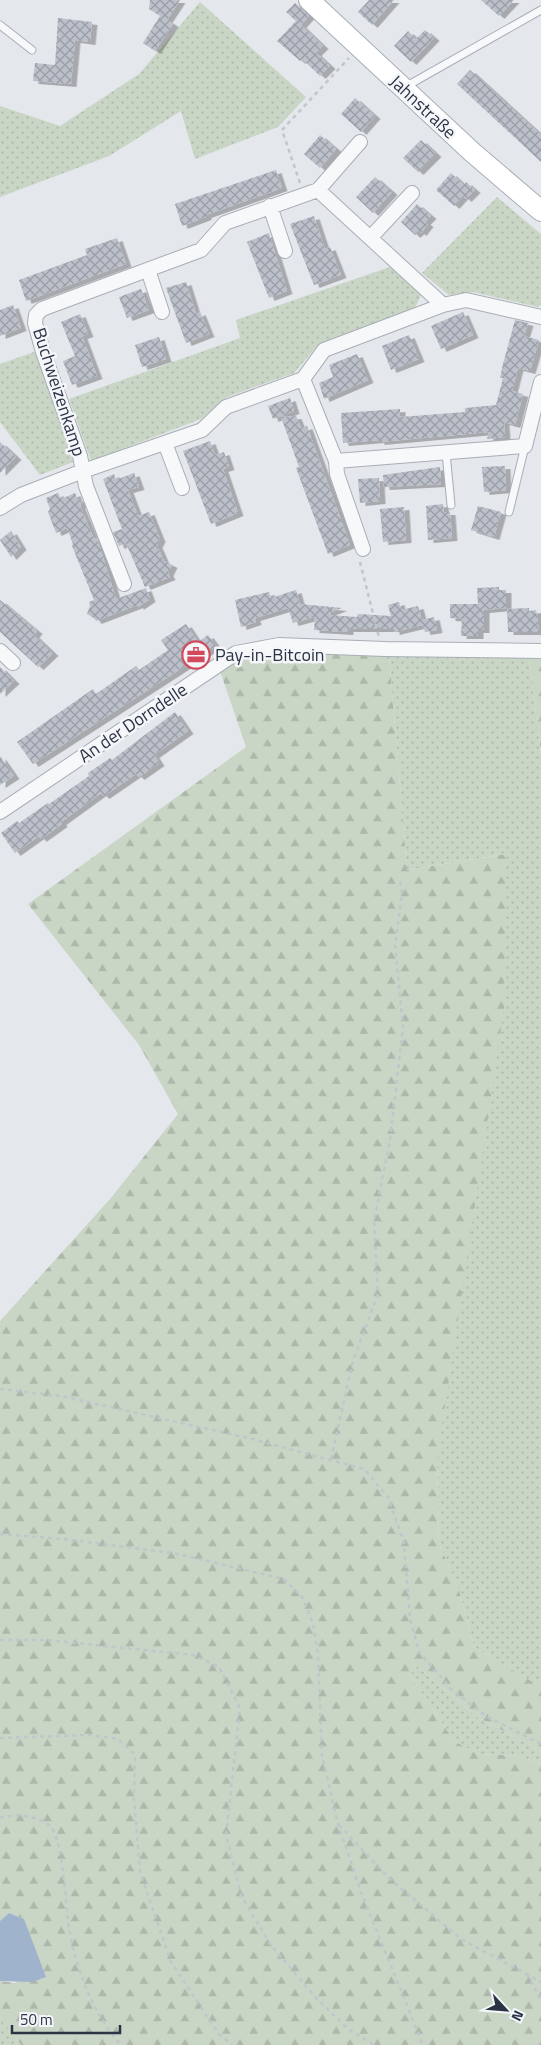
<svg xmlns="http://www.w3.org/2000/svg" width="541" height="2045" viewBox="0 0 541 2045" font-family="'Titillium Web',sans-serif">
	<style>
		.grass { fill: url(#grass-dots) }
		.forest { fill: url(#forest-firs) }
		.water { fill: #9fb4cc }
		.building { fill: url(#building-cross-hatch); filter: url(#shadow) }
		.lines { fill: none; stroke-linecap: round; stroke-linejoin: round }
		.service-casing { stroke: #a9aeb7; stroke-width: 9 }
		.minor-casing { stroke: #a9aeb7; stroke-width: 16 }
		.secondary-casing { stroke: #a9aeb7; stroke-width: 22 }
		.path { stroke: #c2c5cb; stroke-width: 2.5; stroke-dasharray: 4 4; stroke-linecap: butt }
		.service { stroke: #f7f8fa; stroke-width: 7 }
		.minor { stroke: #f7f8fa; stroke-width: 14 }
		.secondary { stroke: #fff; stroke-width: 20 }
		.labels { text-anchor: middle; stroke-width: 5; stroke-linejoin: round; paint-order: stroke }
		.street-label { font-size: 18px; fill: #2b3445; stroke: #f4f6f9 }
		.poi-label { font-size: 18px; fill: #2b3445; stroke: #f4f6f9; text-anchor: start }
	</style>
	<defs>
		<pattern id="grass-dots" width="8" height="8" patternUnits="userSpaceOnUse" patternTransform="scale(1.25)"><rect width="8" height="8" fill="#c9d6c5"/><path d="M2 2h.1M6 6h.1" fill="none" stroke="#adb8ab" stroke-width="1.8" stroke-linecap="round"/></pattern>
		<pattern id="forest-firs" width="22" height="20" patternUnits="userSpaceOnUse" patternTransform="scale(1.25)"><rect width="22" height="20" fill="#c9d6c5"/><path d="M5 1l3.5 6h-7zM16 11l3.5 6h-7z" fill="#adb8ab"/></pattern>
		<pattern id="building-cross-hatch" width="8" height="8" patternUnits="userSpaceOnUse" patternTransform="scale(1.25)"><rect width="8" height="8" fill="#bbc0ca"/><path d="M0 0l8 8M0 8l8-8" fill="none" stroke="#989da6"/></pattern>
		<filter id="shadow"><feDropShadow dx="5.5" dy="3" stdDeviation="0" flood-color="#0004"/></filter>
	</defs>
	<rect width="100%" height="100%" fill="#e4e7ec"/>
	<path class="grass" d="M200,2L306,97L278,127L195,159L181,111L109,156L0,197V106L60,126L139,74Z
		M497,197L541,234V305L538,307L473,292L449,295L422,273Z
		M390,267L422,293L415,308L317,346L294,373L227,397L201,419L91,461L69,399L240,338L236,320Z
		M37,351L73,462L40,475L0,422V364Z
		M389,654L529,657L541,755V1687L474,1647L459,1590L439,1543L437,1460L505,854L407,870Z
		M417,1666L477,1717L541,1751V1764L519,1756L478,1754L454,1741L410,1675Z
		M0,2018L21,2045H0Z"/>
	<path class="forest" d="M279,645L389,654L407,870L506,854L504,1009L437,1460L439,1543L459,1590L474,1647L541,1687V1751L477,1717L417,1666L410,1675L454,1741L478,1754L519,1756L541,1764V2045H21L0,2018V1981L16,1983L33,1947L24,1919L9,1913L0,1921V1321L110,1199L178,1114L139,1045L28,904L246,747L218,665Z
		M541,656V755L529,657Z"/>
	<path class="water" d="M9,1913L24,1919L46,1977L32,1982L0,1981V1921Z"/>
	<path class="building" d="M150,0H180L167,20L173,24L155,51L143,43L160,16L149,9Z
		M369,0H394L372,25L358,12Z
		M481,0H514L499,16Z
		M295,3L309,16L301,25L323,46L316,53L330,66L320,76L302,59L300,61L277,41L296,21L286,12Z
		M58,18L92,22L90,42L75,40L71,84L33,81L35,63L55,65Z
		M425,30L434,38L411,62L394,46L408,31L416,39Z
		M470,70L541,135V162L457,84Z
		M355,98L375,116L361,132L341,114Z
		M320,135L336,149L320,168L304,154Z
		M421,140L436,154L418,172L403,158Z
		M276,170L282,188L206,215V217L182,226L175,204Z
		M451,173L464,185L466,182L475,190L466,199L463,196L454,206L436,190Z
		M375,177L392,192L373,213L356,197Z
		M417,204L431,216L425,222L428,224L421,233L419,231L415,235L401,222Z
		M314,216L325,249L330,247L341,275L314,285L290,224Z
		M269,233L287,291L269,298L247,242Z
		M117,238L126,264L26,301L19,280L87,255L85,249Z
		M186,282L196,314L200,312L209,334L186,343L166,288Z
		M141,289L149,310L127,318L119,297Z
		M13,305L21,328L0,336V310Z
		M463,312L473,335L441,349L431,326Z
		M80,314L88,334L82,336L97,376L72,385L63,361L75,356L61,322Z
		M515,320L528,323L524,336L539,340L530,371L518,368L512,391L523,394L515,425L504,422L505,437L487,439L489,432L379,442V440L343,443L341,413L400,409V417L465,412V408L496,405L503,378H500L503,364Z
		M409,335L419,359L391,370L382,346Z
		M159,337L166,359L142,367L135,345Z
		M357,354L368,380L324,399L319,383L333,377L329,365Z
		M290,398L294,411L273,419L268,406Z
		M296,416L301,428L307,426L350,545L328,554L296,468L299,467L281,417Z
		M210,441L215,455L224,452L229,467L223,469L238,513L211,524L183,451Z
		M0,442L16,457L0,473Z
		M505,466L506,490L484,492L482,467Z
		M440,467L441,484L384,487L383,475Z
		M134,473L139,487L128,490L138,516L149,512L160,539L157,545L164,561L172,565L168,573L170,577L145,587L126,543L119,546L113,532L122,529L103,479L114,474L116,480Z
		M379,478L380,501L360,503L358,479Z
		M58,493L61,499L75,493L77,499L82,501L80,506L94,539L97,538L116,599L146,588L150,599L138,607V605L96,621L94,618L87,614L90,606L89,602L94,600L72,546L73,544L67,528L56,533L48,512L50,509L46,498Z
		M443,504L444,512H450L452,538L428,540L426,506Z
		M478,506L501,512L494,537L471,530Z
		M404,507L406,540L383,542L380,509Z
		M11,531L21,547L11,557L0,540Z
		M499,587V590H506V608L484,610V630H478V636H461L462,619L450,618V604H478L477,588Z
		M296,590L300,604L342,608L331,612L330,615L357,617L358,614L391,616L388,605L399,602L401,610L418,606L422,620L434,617L437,630L425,632L423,625L394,632V629H348V632L314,630L315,617L293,623L288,608L255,618L256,622L241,627L235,600L269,592L271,598Z
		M0,600L37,631L34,635L53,653L38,667L0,632Z
		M529,608V611L536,610L539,632H508L507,609Z
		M186,624L198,642L208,635L216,646L33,764L17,742L93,689L96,694L136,666L139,670L168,650L161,640Z
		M0,667L14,681L0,694Z
		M175,712L188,731L154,755L159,763L139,777L136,774L104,796L101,793L61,822L62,824L41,839L39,836L15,853L1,833L17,821L19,823L48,803L49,804L89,776L88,773L110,758L112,760Z
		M0,756L14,776L0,785Z"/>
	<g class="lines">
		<g class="service-casing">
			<path id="service" d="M0,25L32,50
				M405,87L541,10
				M446,453L451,505
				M509,512L525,446"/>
		</g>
		<g class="minor-casing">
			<path id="minor" d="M318,190L360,142
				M270,206L285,251
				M371,237L412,193
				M148,270L162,312
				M303,379L336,461L525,446L541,382
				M165,443L182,488
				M336,461L337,474L363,549
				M0,508L21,495L83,471L202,430L226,407L303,379L324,350L443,305L466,300L541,317
				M124,584L86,486L80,456L43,352L35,323L36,315L42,309L201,250L225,223L318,190L443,305
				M0,651L13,663
				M0,812L236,653L279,645L385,649L541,651"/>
		</g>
		<g class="secondary-casing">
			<path id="secondary" d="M309,0L472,152L541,211"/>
		</g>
		<path class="path" d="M300,183L282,130L349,58
			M360,562L379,637
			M0,1389L61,1396L248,1438L364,1469L388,1497L404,1543L410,1618L419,1652L453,1691L486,1716L541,1744
			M331,1459L353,1361L378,1294L374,1221L390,1140L403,1026L395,945L402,894L400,879
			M0,1534L63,1539L173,1553L284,1579L303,1598L313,1624L318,1654L322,1755L338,1824L361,1892L423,2045
			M0,1640H46L193,1655L219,1667L240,1708L226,1834L241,1895L270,1944L315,1997L348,2029L374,2045
			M0,1738L89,1735L118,1739L135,1755L134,1799L140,1872L171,1962L218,2033L232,2045
			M0,1818C13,1813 41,1816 51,1827C63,1842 66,1907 69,1928C76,1969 93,2014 121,2045
			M339,1825L390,1879L461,1939L541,1982
			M527,1974L541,2000"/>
		<use href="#service" class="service"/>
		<use href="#minor" class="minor"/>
		<use href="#secondary" class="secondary"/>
	</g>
	<defs>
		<g id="office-ring" transform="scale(1.4375)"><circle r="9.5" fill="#f4f6f9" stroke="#d1495b" stroke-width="1.5"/><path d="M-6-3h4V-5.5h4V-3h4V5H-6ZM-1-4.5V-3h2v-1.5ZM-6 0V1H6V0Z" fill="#d1495b"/></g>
	</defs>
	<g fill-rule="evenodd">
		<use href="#office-ring" x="196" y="655"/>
	</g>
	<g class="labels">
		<g class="street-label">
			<text transform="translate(423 107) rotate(43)" y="6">Jahnstraße</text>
			<text transform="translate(59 392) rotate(72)" y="6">Buchweizenkamp</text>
			<text transform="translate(133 723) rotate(-34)" y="6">An der Dorndelle</text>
		</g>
		<g class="poi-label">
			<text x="215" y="661">Pay-in-Bitcoin</text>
		</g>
	</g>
	<g transform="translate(506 2010) rotate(116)" stroke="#f4f6f9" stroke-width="4" paint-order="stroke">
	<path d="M0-4L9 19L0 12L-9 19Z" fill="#2b3445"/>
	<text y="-8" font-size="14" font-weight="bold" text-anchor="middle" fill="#2b3445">N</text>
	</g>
	<path d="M12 2025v8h108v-8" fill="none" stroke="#2b3445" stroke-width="2.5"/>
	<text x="20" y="2025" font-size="15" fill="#2b3445" stroke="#f4f6f9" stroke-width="4" paint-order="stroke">50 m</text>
</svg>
